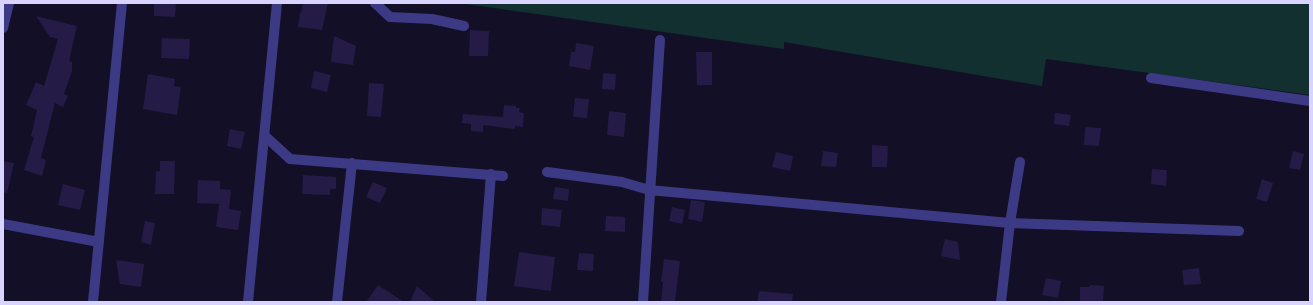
<svg xmlns="http://www.w3.org/2000/svg" width="1313" height="305" viewBox="0 0 1313 305" font-family="'Asap Condensed',sans-serif">
	<style>
		.green { fill: #12302f }
		.building { fill: #241b47 }
		.lines { fill: none; stroke-linecap: round; stroke-linejoin: round }
		.street { stroke: #3d3a85; stroke-width: 10 }
	</style>
	<rect width="100%" height="100%" fill="#130f26"/>
	<path class="green" d="M458,3H1310V95L1046,59L1042,86L784,42V49Z"/>
	<path class="building" d="M154,3H176L175,17L154,16Z
		M303,3H328L322,30L298,27L300,12L301,13Z
		M36,16L77,26L69,61L72,62V71L64,94L68,96L63,107L55,103L41,158L46,160L42,176L24,170L34,137L31,136L37,110L26,105L36,82L44,86L58,39L50,37Z
		M470,30L489,31L488,56H469Z
		M334,36L356,46L353,65L331,62Z
		M162,38L190,39L189,59L161,58Z
		M576,43L594,46L590,70L569,66L571,52H575Z
		M696,52H712V85H697Z
		M314,71L331,75L327,92L311,88Z
		M603,73L616,74L615,90L602,89Z
		M148,74L175,79L174,86L181,87L177,115L143,109Z
		M369,83L384,84L381,117L367,116Z
		M575,98L589,99L587,118L573,117Z
		M504,105L516,106V108H520L519,112L524,113L523,127L515,126V129L483,125V132L471,131V124L462,123L463,114L503,117Z
		M609,111L626,113L624,137L607,135Z
		M1055,113L1071,115L1069,126L1054,124Z
		M1085,127L1101,128L1099,146L1084,145Z
		M230,129L245,132L241,149L227,146Z
		M872,145L888,146L887,167H872Z
		M823,151L838,153L836,167L821,166Z
		M1293,151L1304,154L1300,170L1289,168Z
		M776,152L793,156L790,171L772,167Z
		M3,161L14,163L7,193L3,192Z
		M160,161H175L174,194H155L156,171H160Z
		M1152,169L1167,170L1166,186L1151,184Z
		M303,175L336,177V189H330V195L302,194Z
		M1262,179L1273,183L1267,202L1256,199Z
		M198,180L220,181V189L231,190L229,209L241,211L238,230L216,227L219,204L197,203Z
		M373,182L387,188L380,203L366,197Z
		M63,184L85,190L80,210L58,205Z
		M555,187L569,189L568,201L553,199Z
		M691,200L705,202L702,222L688,219Z
		M672,207L685,210L682,224L669,221Z
		M542,208L562,210L560,227L541,225Z
		M606,216L625,217V232L605,231Z
		M145,221L155,223L151,245L141,242Z
		M945,239L958,242L960,260L941,256Z
		M519,252L555,257L551,291L514,286Z
		M579,253L594,254L593,271L577,270Z
		M664,259L680,261L675,302H661L663,282H661Z
		M116,260L144,264L141,287L120,284Z
		M1199,268L1201,284L1184,285L1182,270Z
		M1046,278L1061,281L1058,298L1042,295Z
		M378,285L404,302H366Z
		M1090,285L1104,286L1103,302L1080,301V287H1089Z
		M417,286L435,302H410Z
		M759,291L793,294L792,302H757Z"/>
	<g class="lines">
		<path class="street" d="M375,3L390,17L432,19L464,26
			M3,28L9,3
			M1151,78L1310,101
			M264,135L290,159L503,176
			M547,172L622,182L649,190L1010,223L1239,231
			M3,224L99,242
			M93,302L122,3
			M248,302L277,3
			M337,302L352,163
			M481,302L491,174
			M643,302L660,40
			M1001,302L1010,223L1020,162"/>
	</g>
	<rect width="1313" height="305" fill="none" stroke="#d9d4ff" stroke-width="8"/>
</svg>
